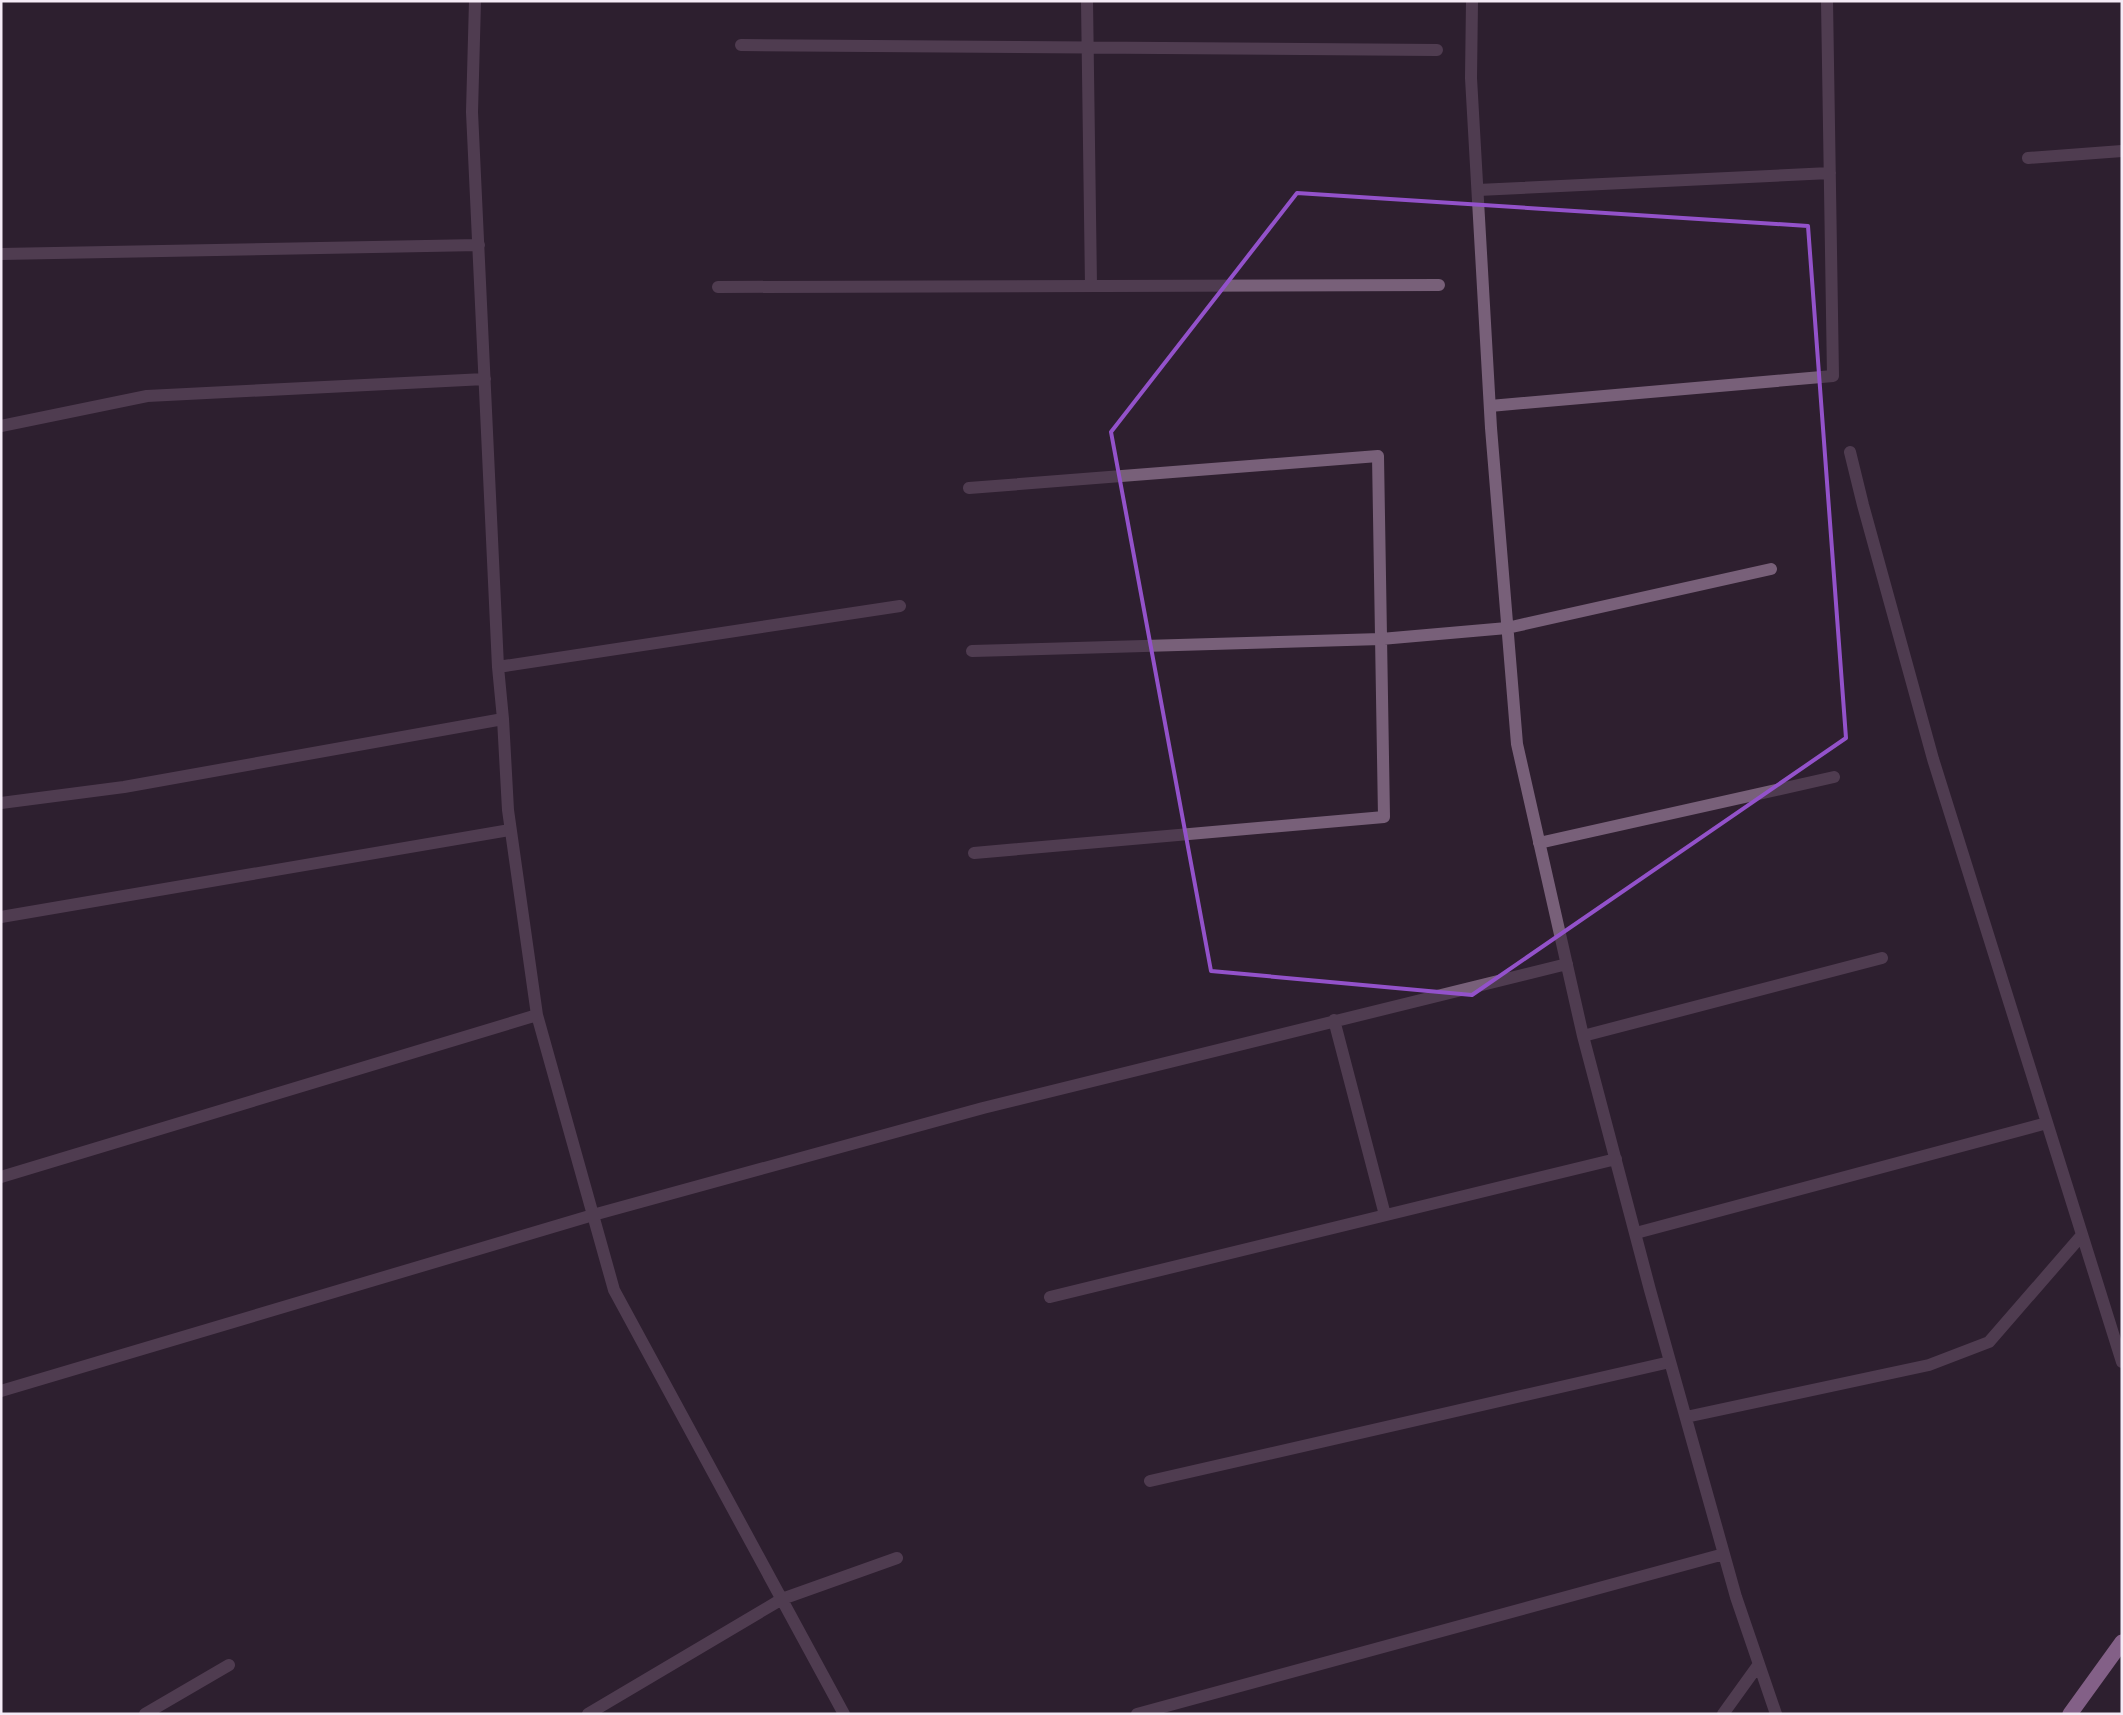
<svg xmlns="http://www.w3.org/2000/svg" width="2123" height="1715" viewBox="0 0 2123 1715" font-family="'Noto Sans',sans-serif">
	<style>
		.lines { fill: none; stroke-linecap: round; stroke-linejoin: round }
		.minor { stroke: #786079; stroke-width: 12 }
		.highway { stroke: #ecb0f1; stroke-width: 15 }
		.marked { fill: none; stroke: #9352ca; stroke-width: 4; stroke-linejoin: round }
	</style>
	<rect width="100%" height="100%" fill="#2e1f2f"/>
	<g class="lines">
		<path class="minor" d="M475,1L472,112L498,667L503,719L508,810L537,1015L614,1290L844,1714
			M1087,1L1091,286
			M1472,1L1471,78L1491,428L1517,744L1583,1036L1650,1290L1736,1597L1776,1714
			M741,45L1437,50
			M2028,158L2122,151
			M1478,190L1830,173
			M1,254L479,245
			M718,287L1439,285
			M1490,406L1833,376L1827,1
			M1,426L147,396L485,379
			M1850,452L1863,505L1933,759L2122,1362
			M969,488L1378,456L1384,817L974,853
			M972,651L1381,639L1507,628L1771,569
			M498,667L900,606
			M1,803L124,787L503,719
			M1539,843L1834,777
			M1,917L510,830
			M1334,1020L1385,1215
			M1583,1036L1882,958
			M1,1177L537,1015
			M1636,1233L2047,1123
			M1050,1297L1616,1159
			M1,1391L593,1215L983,1108L1567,964
			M1686,1417L1929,1365L1989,1342L2082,1235
			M1150,1481L1670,1362
			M145,1714L229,1665
			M588,1714L782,1599L897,1558
			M1137,1714L1724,1554
			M1723,1714L1759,1664"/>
		<path class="highway" d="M2070,1714L2122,1642"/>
	</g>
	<path d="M0 0H2123V1715H0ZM1297,193L1808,226L1846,738L1472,995L1211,971L1111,432Z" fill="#2e1f2f" fill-opacity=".55" fill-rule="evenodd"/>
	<path class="marked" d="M1297,193L1808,226L1846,738L1472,995L1211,971L1111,432Z"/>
	<rect width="2123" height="1715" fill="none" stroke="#f5ebf6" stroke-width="5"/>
</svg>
